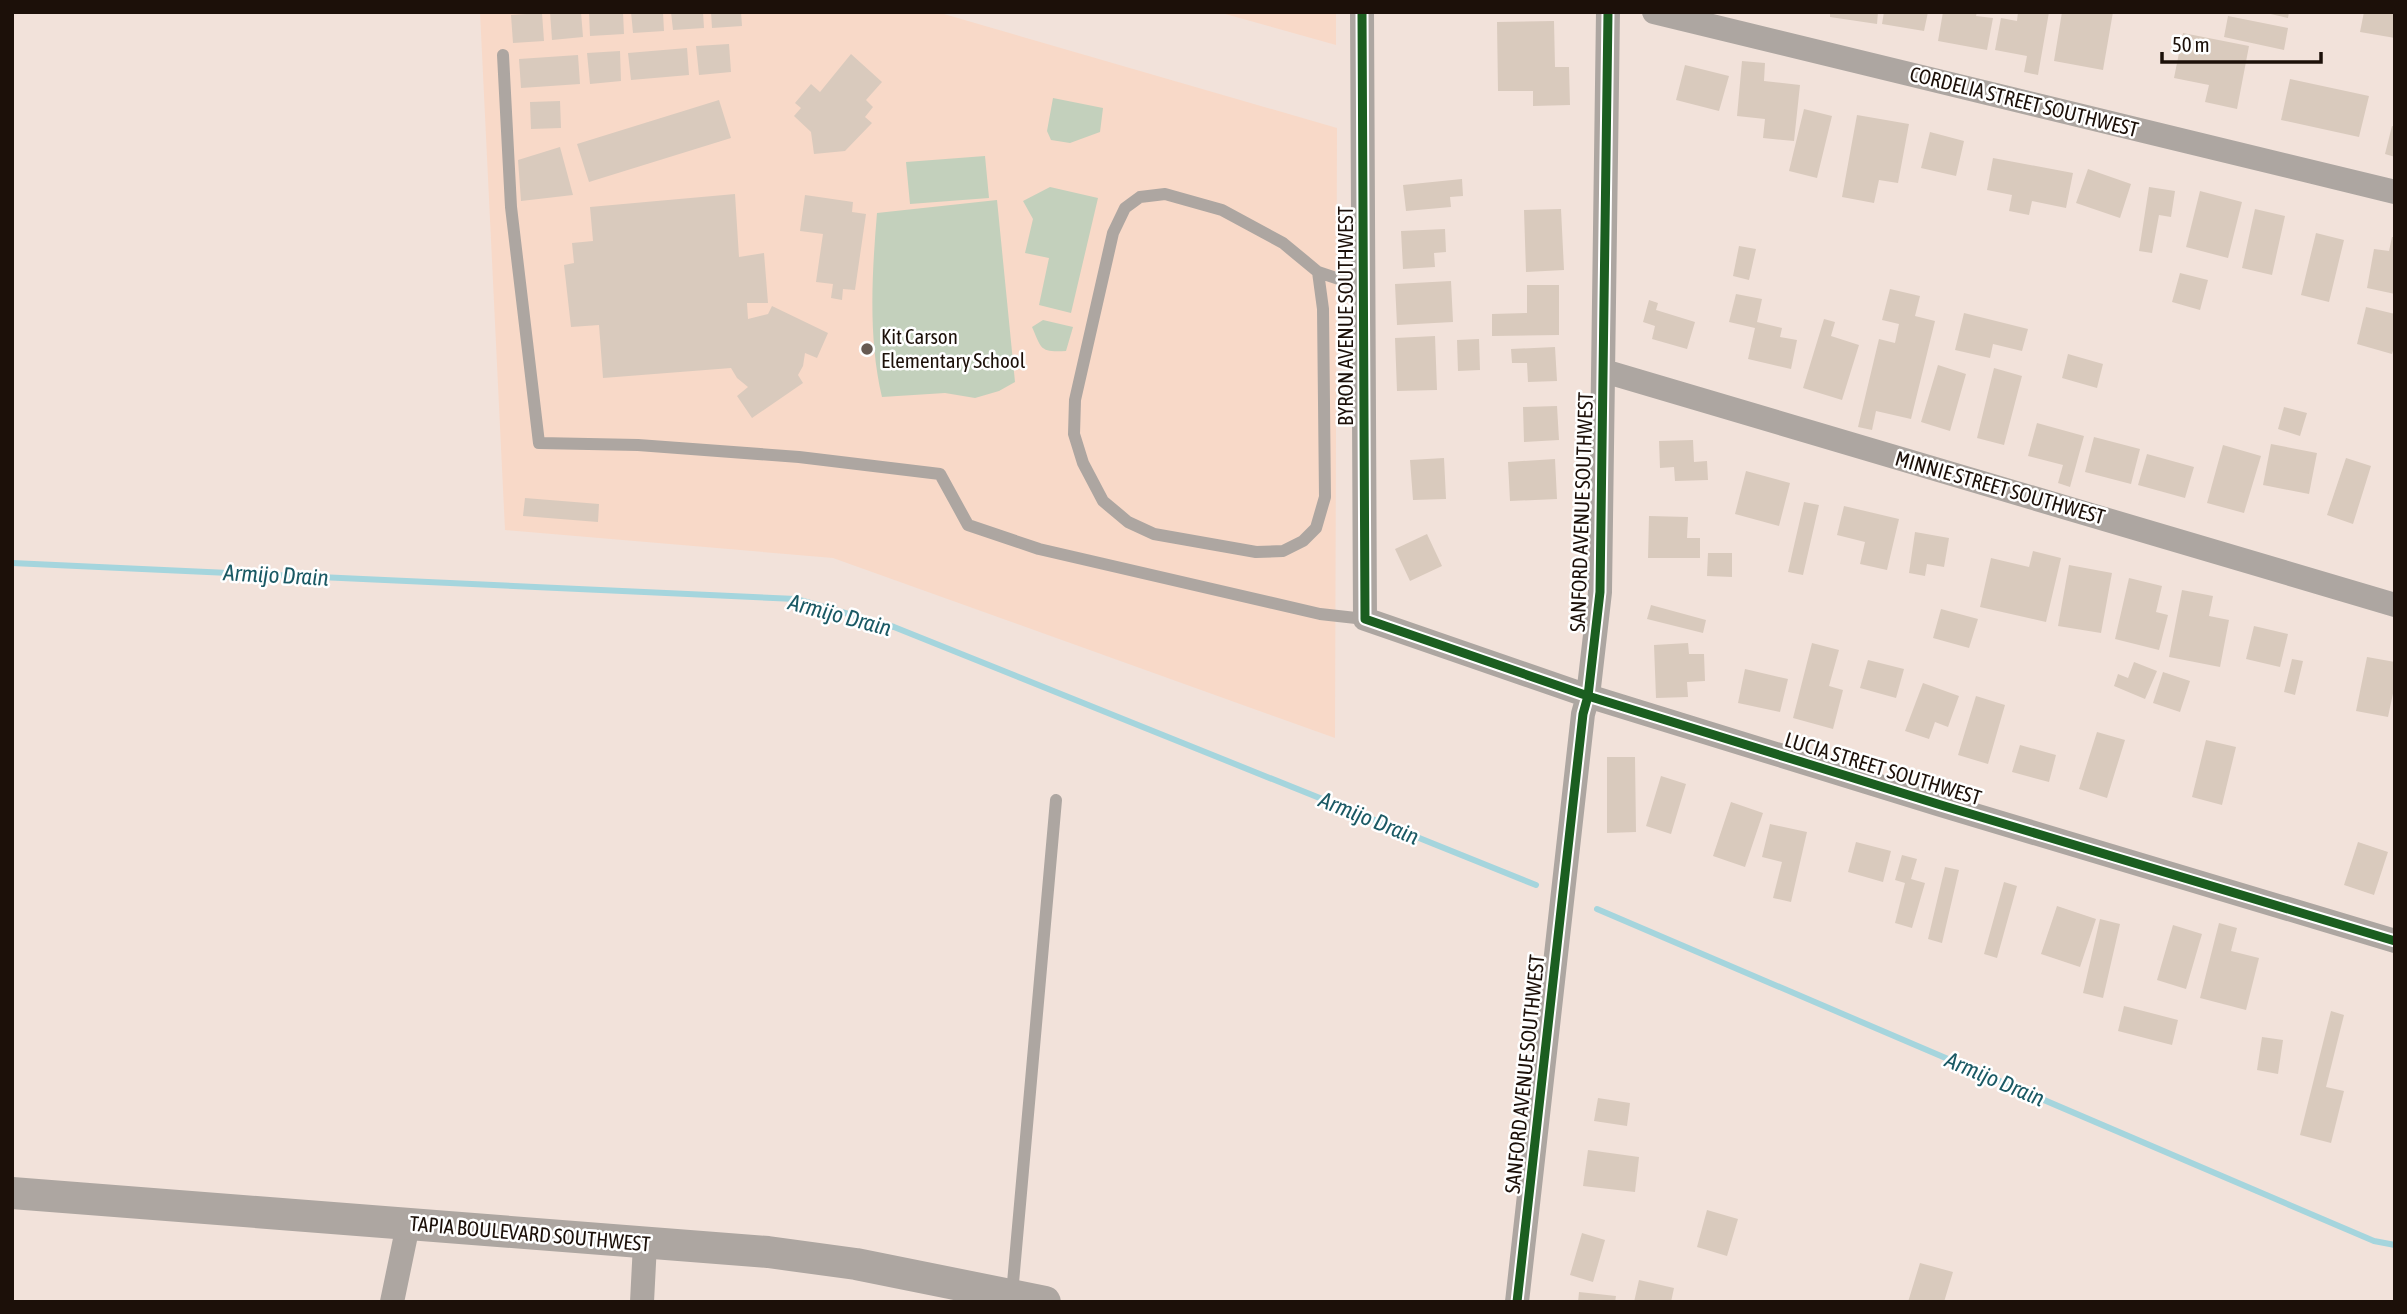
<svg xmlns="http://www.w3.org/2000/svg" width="2407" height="1314" viewBox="0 0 2407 1314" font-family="'Asap Condensed',sans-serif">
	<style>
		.built { fill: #f8d9c8 }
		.green { fill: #c3d0bc }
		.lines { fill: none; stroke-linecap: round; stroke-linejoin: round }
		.stream { stroke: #a5d5dd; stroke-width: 6 }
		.building { fill: #d9cabd }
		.service { stroke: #ada6a1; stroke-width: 12 }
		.minor { stroke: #ada6a1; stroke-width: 24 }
		.tertiary { stroke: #ada6a1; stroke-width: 32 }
		.cycleway-casing { stroke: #fff; stroke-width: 13 }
		.cycleway { stroke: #1b5e20; stroke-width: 9 }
		.poi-dot { fill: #675a52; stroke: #fff; stroke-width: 2.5 }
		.labels { text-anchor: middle; stroke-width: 5; stroke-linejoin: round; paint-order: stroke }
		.street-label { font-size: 21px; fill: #1c1009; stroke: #fff }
		.poi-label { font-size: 21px; fill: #1c1009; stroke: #fff; text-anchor: start }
		.water-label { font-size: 23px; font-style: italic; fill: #1a5964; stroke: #fff }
	</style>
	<rect width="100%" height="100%" fill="#f2e2da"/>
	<path class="built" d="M480,12H937L1337,128L1335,738L833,558L505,530Z
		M1218,12H1336V45Z"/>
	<path class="green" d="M1053,98L1103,108L1100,132L1070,143L1051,140L1047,131Z
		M985,156L989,198L910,204L906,162Z
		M1050,187L1098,198L1071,313L1039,305L1049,258L1025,253L1033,219L1023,201Z
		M997,200L1015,382L999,391L975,398L945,393L882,397C868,338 872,273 877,213Z
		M1043,320L1073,327L1066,351C1040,352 1042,350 1032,327Z"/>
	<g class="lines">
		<path class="stream" d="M12,563L796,599L894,627L1536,885
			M1597,909L2374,1241L2395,1245"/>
	</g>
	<path class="building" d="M550,12H581L583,37L552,40Z
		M589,12H623L624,34L590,36Z
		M631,12H663L664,31L633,33Z
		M671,12H703L704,28L673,30Z
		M711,12H741L742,26L712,28Z
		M1830,12H1878L1877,24L1830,17Z
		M1884,12H1928L1924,31L1882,24Z
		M1943,12H1977L1976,16L1993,18L1987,50L1938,41Z
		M2018,12H2049L2038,75L2024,72L2027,56L1995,50L2001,18L2017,21Z
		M2062,12H2113L2103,70L2054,61Z
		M2262,12H2289L2288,18Z
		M2364,12H2395V38L2360,32Z
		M542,13L544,41L513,43L511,15Z
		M2228,16L2288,28L2284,50L2224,37Z
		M1554,21L1555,67H1569L1570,105L1533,106V91H1498L1497,22Z
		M2183,33L2249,46L2237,109L2205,102L2209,85L2174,78Z
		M729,44L731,72L699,75L696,46Z
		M687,48L689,75L631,80L628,53Z
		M620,51L621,81L590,84L587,53Z
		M851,54L882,82L866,100L873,107L865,117L872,123L845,151L814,154L811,132L794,116L801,108L795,103L811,84L820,92Z
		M578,55L580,84L521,88L519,59Z
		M1742,61L1765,63L1764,81L1800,85L1794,141L1763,138L1765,119L1737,116Z
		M1685,65L1729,76L1719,111L1676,100Z
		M2290,79L2369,96L2359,137L2281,120Z
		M719,100L731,138L589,182L577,144Z
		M560,101L561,128L531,129L530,102Z
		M1804,109L1832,116L1817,178L1789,171Z
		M1857,115L1909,124L1898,183L1879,180L1874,203L1842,197Z
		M2392,126L2395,127V157L2385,154Z
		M1930,132L1964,141L1956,176L1921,168Z
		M560,147L573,195L521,201L518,160Z
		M1993,158L2073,173L2066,208L2032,201L2029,215L2009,211L2012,195L1987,190Z
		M2088,169L2131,184L2120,218L2076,203Z
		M1462,179L1463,196L1450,197L1451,207L1406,211L1403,185Z
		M2149,187L2175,191L2171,217L2159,215L2152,253L2139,251Z
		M2200,191L2242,202L2228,258L2186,247Z
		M735,194L739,257L764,253L768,303H747L748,319L768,314L772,306L828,333L817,358L805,353L803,366L798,375L803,383L752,418L737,396L748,387L737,378L731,368L603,378L599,325L571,327L564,265L574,263L572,243L593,241L590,207Z
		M805,195L853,202L852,212L866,214L855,290L843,289L842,300L831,298L833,284L816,282L823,234L800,231Z
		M1561,209L1564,270L1526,272L1524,210Z
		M2255,209L2285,216L2272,275L2242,268Z
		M1445,229L1446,252L1434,253L1435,267L1403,269L1401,231Z
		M2316,233L2344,240L2329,302L2301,295Z
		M2392,237H2395V294L2367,288L2374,249L2389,251Z
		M1739,246L1756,249L1749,280L1733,276Z
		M2180,273L2208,280L2200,310L2172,302Z
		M1451,281L1453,322L1397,325L1395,284Z
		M1527,285H1559V335L1492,336V314L1527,313Z
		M1890,289L1920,296L1915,316L1935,321L1911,419L1876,411L1872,430L1858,427L1879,339L1895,343L1899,324L1882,320Z
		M1736,294L1762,299L1757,322L1782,328L1780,337L1797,340L1791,369L1748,359L1755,328L1729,322Z
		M1649,300L1658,303L1656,310L1695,322L1687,349L1652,339L1655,326L1643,322Z
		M2366,307L2395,314V344L2392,354L2357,344Z
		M1964,313L2028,329L2022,351L1993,344L1990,358L1955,350Z
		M1824,319L1835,322L1831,336L1859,345L1842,400L1803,388Z
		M1435,336L1437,390L1397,391L1395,338Z
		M1479,339L1480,370L1458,371L1457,340Z
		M1555,347L1557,381L1528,382L1527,363H1512L1511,349Z
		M2068,354L2103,364L2097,388L2062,378Z
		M1938,365L1966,374L1950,431L1921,422Z
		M1994,368L2022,376L2004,445L1977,438Z
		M1557,406L1559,440L1524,442L1523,407Z
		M2284,407L2307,413L2300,436L2278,429Z
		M2037,423L2084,436L2070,487L2058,483L2063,465L2028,456Z
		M2094,437L2140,449L2131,484L2085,472Z
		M1693,440L1694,462L1707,461L1708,480L1675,481L1674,467L1660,468L1659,441Z
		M2271,444L2317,453L2309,494L2263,485Z
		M2223,445L2261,456L2244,513L2207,503Z
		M2147,454L2194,467L2185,498L2138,485Z
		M1444,458L1446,499L1413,500L1410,460Z
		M2346,458L2371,466L2353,524L2327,515Z
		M1555,459L1557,499L1510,501L1508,462Z
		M1746,471L1790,483L1779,526L1735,514Z
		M525,498L599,504L598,522L523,516Z
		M1804,502L1819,505L1803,575L1788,572Z
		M1844,506L1899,519L1887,570L1860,564L1865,542L1837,535Z
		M1649,516L1688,517L1687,538H1700V558H1648Z
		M1915,532L1949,538L1944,567L1927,564L1925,576L1909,573Z
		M1427,534L1442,566L1410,581L1395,549Z
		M2033,551L2061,558L2046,622L1980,607L1991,558L2029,567Z
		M1708,553H1732V577L1707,576Z
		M2069,565L2112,573L2101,633L2058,626Z
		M2129,578L2162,586L2156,612L2168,615L2159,650L2115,639Z
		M2182,590L2213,596L2209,616L2229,620L2220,667L2169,657Z
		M1651,605L1706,620L1703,633L1647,619Z
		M1941,609L1978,619L1969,648L1933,638Z
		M2254,626L2288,634L2280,667L2246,659Z
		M1688,643L1689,654H1704L1705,681L1687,682L1688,697L1656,698L1654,645Z
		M1812,643L1839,650L1829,686L1843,690L1833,729L1793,718Z
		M2367,657L2395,662V684L2388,717L2356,711Z
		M2292,659L2303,661L2295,695L2284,692Z
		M1868,660L1904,669L1896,698L1860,688Z
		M2134,662L2157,671L2145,699L2114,686L2118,674L2128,678Z
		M1745,669L1788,679L1780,712L1738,703Z
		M2163,672L2190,681L2180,712L2153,703Z
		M1923,683L1959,696L1948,727L1935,722L1929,739L1905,731Z
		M1976,696L2005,705L1988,764L1958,755Z
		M2097,732L2125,740L2107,798L2079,789Z
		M2206,740L2236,747L2222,805L2192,797Z
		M2020,745L2056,755L2049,782L2012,772Z
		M1607,757H1635L1636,832L1607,833Z
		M1661,776L1686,784L1671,834L1646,826Z
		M1731,802L1763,813L1745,867L1713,856Z
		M1770,824L1807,832L1791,902L1773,898L1782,862L1762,857Z
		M1856,842L1891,851L1883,882L1848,872Z
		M2358,842L2388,852L2374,895L2344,885Z
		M1902,855L1917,859L1911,879L1925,883L1912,928L1895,923L1905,883L1895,880Z
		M1945,867L1959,870L1942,943L1928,939Z
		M2004,882L2017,886L1997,958L1984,954Z
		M2057,906L2096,919L2080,967L2041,954Z
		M2100,919L2120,924L2103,998L2083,993Z
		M2219,923L2237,928L2231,951L2259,958L2246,1010L2200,998Z
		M2173,925L2202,934L2186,989L2157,980Z
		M2124,1006L2178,1020L2172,1045L2118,1031Z
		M2331,1011L2344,1015L2326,1087L2344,1091L2331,1143L2300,1135Z
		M2262,1037L2283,1040L2278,1074L2257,1070Z
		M1598,1098L1630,1103L1627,1126L1594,1121Z
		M1588,1150L1639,1157L1635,1192L1583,1186Z
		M1707,1210L1738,1219L1727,1256L1697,1247Z
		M1582,1233L1605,1240L1593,1282L1570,1275Z
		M1920,1263L1953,1272L1944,1302H1908Z
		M1639,1280L1674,1288L1671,1302H1634Z
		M1579,1292L1616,1296L1615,1302H1578Z"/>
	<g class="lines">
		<path class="service" d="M503,55L511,207L539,443L638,445L799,457L940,474L968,525L1039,549L1320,614L1365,619
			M1318,272L1323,309L1325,497L1316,528L1303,541L1283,551L1256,552L1154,534L1128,522L1103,501L1083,463L1074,434L1075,400L1113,233L1125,208L1140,197L1165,194L1222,210L1283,243L1318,272L1363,287
			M1012,1294L1056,800"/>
		<path class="minor" d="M1362,12L1365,619L1588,696L1941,805L2395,941
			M1654,12L2395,192
			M1604,371L2395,605
			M392,1302L408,1225
			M642,1302L645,1244
			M1517,1302L1583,714L1588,696L1600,592L1608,12"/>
		<path class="tertiary" d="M12,1193L768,1252L856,1264L1045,1302"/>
		<g class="cycleway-casing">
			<path id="cycleway" d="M1362,12L1365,619L1588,696L1941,805L2395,941
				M1517,1302L1583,714L1588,696L1600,592L1608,12"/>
		</g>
		<use href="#cycleway" class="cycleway"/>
	</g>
	<circle class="poi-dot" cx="867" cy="349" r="7"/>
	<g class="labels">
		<g class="street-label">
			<text transform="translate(2024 102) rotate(14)" y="7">CORDELIA STREET SOUTHWEST</text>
			<text transform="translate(1346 316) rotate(-90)" y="7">BYRON AVENUE SOUTHWEST</text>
			<text transform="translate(2000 488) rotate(16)" y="7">MINNIE STREET SOUTHWEST</text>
			<text transform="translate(1582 512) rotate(-88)" y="7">SANFORD AVENUE SOUTHWEST</text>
			<text transform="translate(1883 769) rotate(17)" y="7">LUCIA STREET SOUTHWEST</text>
			<text transform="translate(1525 1074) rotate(-84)" y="7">SANFORD AVENUE SOUTHWEST</text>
			<text transform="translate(530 1234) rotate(5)" y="7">TAPIA BOULEVARD SOUTHWEST</text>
		</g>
		<g class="poi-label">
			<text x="881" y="344">Kit Carson<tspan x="881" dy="24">Elementary School</tspan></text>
		</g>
		<g class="water-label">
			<text transform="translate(276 575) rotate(3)" y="8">Armijo Drain</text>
			<text transform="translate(840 615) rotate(15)" y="8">Armijo Drain</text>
			<text transform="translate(1369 818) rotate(22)" y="8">Armijo Drain</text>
			<text transform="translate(1995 1079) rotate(23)" y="8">Armijo Drain</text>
		</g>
	</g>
	<rect width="2407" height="1314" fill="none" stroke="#1c1009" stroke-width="28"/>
	<path d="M2162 52v10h159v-10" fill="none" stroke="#1c1009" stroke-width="3.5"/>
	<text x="2172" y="52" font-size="21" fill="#1c1009" stroke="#ffffff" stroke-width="5" paint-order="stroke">50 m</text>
</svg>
